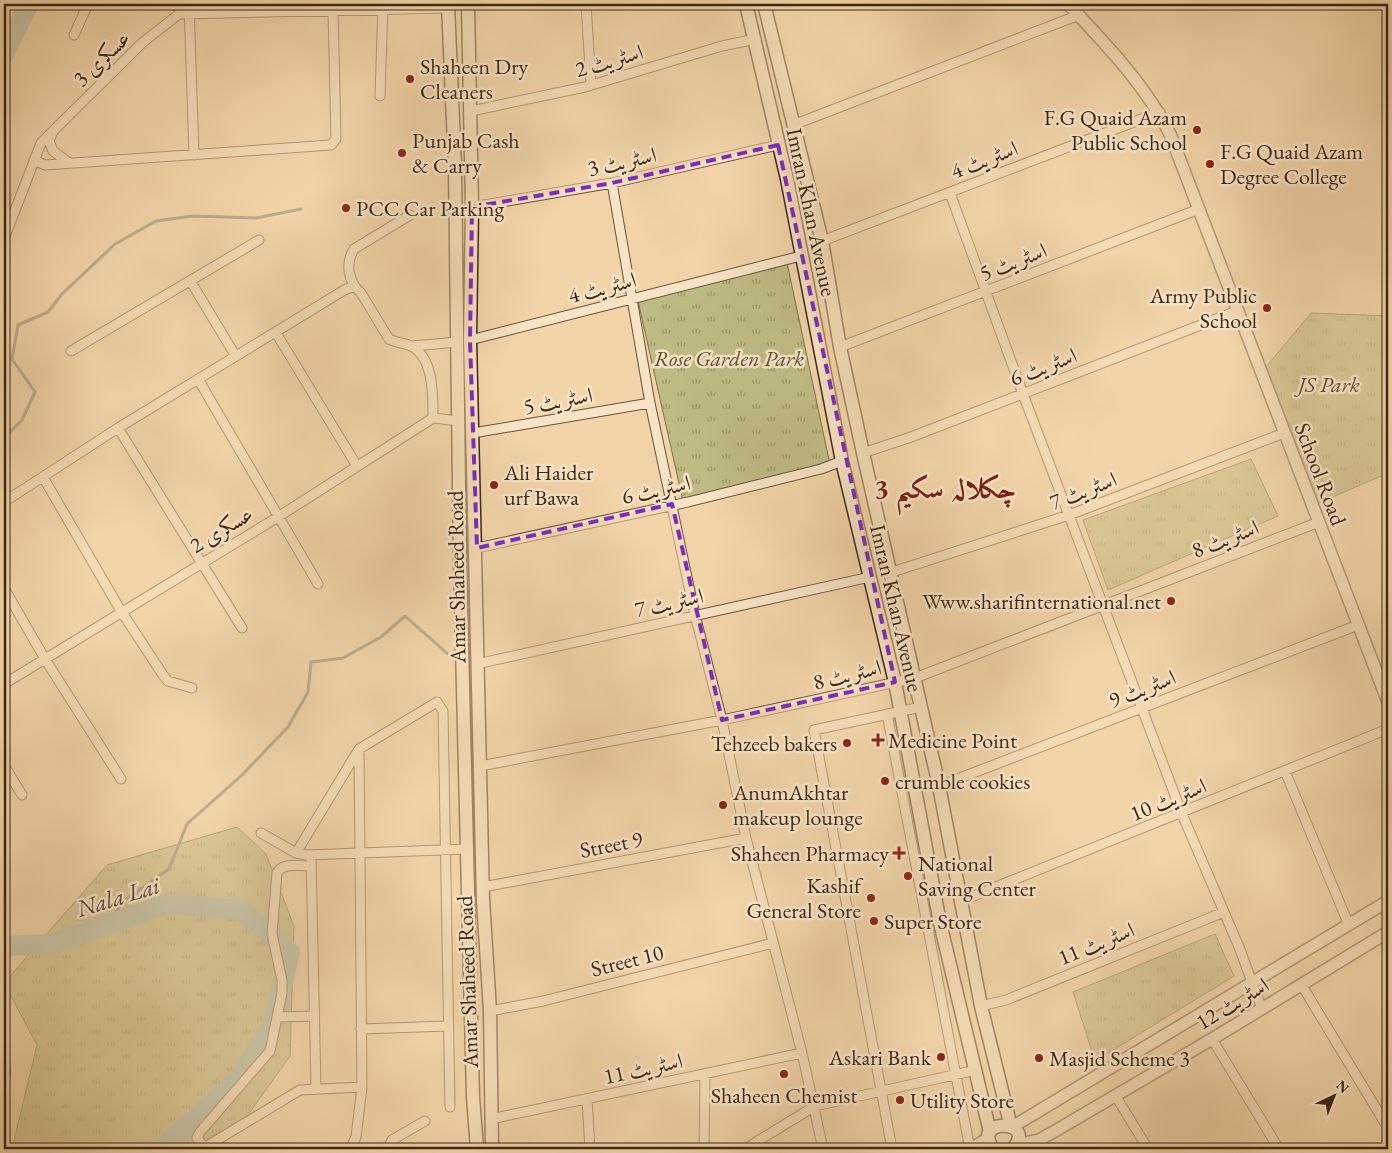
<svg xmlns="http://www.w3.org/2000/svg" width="1392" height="1153" viewBox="0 0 1392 1153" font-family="'EB Garamond',Amiri,serif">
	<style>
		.grass { fill: url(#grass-tufts); stroke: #7e714d }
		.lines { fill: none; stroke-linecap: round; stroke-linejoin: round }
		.stream { stroke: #757e70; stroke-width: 3 }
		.river { stroke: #9bb8ac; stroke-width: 20 }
		.minor-casing { stroke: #6a523a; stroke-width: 11 }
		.tertiary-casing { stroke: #6a523a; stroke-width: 14 }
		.secondary-casing { stroke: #3d2716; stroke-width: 15 }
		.minor { stroke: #f7e3c6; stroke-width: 9 }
		.tertiary { stroke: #f7e3c6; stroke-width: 11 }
		.secondary { stroke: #f7e3c6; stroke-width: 12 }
		.marked { fill: none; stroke: #7b2cbf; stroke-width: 4; stroke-dasharray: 10 6; stroke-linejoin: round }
		.poi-dot { fill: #8f2418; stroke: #f7e3c6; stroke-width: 2 }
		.labels { text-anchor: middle; stroke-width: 5; stroke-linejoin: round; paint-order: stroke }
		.street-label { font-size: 22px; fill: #3d2716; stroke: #f7e3c6 }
		.poi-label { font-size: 22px; fill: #3d2716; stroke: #f7e3c6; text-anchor: start }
		.park-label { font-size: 22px; font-style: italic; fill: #5e4c32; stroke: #f7e3c6 }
		.water-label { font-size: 24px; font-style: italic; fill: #544b3c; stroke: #f7e3c6 }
		.district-label { font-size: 28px; font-weight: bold; fill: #7a1f14; stroke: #f7e3c6 }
	</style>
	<defs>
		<pattern id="grass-tufts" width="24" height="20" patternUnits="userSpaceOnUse" patternTransform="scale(1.25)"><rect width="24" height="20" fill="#bfbb84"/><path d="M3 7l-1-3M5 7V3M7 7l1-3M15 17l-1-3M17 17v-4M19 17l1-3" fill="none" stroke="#9c986b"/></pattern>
	</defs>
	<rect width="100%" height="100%" fill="#f2d4a8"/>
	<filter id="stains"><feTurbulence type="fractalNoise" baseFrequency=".004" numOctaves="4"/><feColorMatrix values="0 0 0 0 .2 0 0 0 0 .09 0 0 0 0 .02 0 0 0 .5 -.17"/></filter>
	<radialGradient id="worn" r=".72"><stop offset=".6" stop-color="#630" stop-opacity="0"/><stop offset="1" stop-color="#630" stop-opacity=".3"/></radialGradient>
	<path class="grass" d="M787,263L831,469L683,501L638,301Z
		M1311,313L1388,316V473L1312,506L1261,373Z
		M1251,459L1278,516L1108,590L1083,520Z
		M237,827L266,854L294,926L290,1056L240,1126L205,1149H12L37,1045L4,983L107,865Z
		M1215,934L1234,976L1095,1061L1073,992Z"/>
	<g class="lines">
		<path class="stream" d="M4,438L22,420L35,392L12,359L18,325L48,312L62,294L115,244L156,221L193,216L256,218L301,209
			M106,925L125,900L169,869L187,824L242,775L288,727L308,692L311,662L343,658L381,637L405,616L449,655
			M4,1031L10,1073L4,1099"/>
		<path class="river" d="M4,54L29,4
			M4,946L51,944L168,904L241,910L290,952L273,1024L238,1080L161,1149"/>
		<g class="minor-casing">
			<path id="minor" d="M189,4L194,155
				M586,4L591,85
				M74,35L88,4
				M380,96L383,4
				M471,111L585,87L722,46L756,39
				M793,125L1079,15
				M53,131L49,141L53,151L68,162
				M34,160L45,165L331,145L336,139L333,10
				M612,183L650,403L695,615L722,720L746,838L802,1053L823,1149
				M950,193L1023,394L1182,814L1239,947L1262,1009
				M472,207L612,183L778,145
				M410,215L354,249C345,263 348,282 361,293L389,339C397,343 404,343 411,346C434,357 433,397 433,418
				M4,239L41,143L142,43L179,14L448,8
				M822,241L1160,112
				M191,282L235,355
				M276,333L357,466
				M470,340L801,256
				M412,346L458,342
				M840,347L1199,209
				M71,351L259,240
				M198,379L318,584
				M118,428L242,628
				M473,433L650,403
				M863,453L911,437L1237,311
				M43,477L121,611L163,675L168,681L192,688
				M4,502L118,428L346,289L354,287
				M477,548L688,502L821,469L842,461
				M892,572L1069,515L1284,433
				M4,588L45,659L121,779
				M477,664L870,577
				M4,684L278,517L433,418L459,421
				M887,714L970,1149
				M4,765L22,795
				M480,766L722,720L915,678L1319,522
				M1285,771L1348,923
				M939,786L1358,625
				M261,833L296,853L307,855L468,849
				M296,853L359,749
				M311,855L316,1089
				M483,887L746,838
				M961,901L1388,729
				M1301,984L1388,1128
				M981,1006L1006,1000L1224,912
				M490,1011L543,1001L773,943
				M277,1017L314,1016
				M361,1029L448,1026
				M1212,1039L1279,1149
				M1115,1095L1148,1149
				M587,1099L590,1149
				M491,1119L802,1053
				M205,1148L197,1138L200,1132L270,1051L282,993V980L272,934L277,873C283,862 300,866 311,866
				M202,1149L300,1090L362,1087
				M350,1149L356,1137L362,1087L359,749L437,702L443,711L450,1107
				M388,1149L392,1140L425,1121
				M704,1149L705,1074
				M745,1149L815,1106L976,1070
				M892,1149L814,730L921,707"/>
		</g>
		<g class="tertiary-casing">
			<path id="tertiary" d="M1068,4C1105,43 1146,86 1170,134L1388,702
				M1012,1127L1388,901
				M1016,1145L1039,1140L1055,1131L1212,1039L1388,932
				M971,1149L989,1138"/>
		</g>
		<g class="secondary-casing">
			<path id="secondary" d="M448,4L455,168L460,565L473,1097L477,1149
				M468,4L472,207L470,340L483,900L490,1011L492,1149
				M746,4L787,179L842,461L895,682L940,923L990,1132
				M764,4L822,241L840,347L863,453L939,786L981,1006L1011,1127
				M994,1149C967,1119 1039,1117 1013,1149"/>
		</g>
		<use href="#minor" class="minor"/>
		<use href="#tertiary" class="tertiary"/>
		<use href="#secondary" class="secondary"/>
	</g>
	<path d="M0 0H1392V1153H0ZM778,145L895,682L722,720L672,504L477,548L470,340L472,207L612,183Z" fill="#f2d4a8" fill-opacity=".55" fill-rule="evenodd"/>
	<path class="marked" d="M778,145L895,682L722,720L672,504L477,548L470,340L472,207L612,183Z"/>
	<g class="poi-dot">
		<circle cx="410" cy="79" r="5"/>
		<circle cx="1197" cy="130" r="5"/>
		<circle cx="402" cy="153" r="5"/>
		<circle cx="1210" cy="164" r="5"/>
		<circle cx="346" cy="208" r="5"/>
		<circle cx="1267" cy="308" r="5"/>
		<circle cx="494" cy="485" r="5"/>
		<circle cx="1171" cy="601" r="5"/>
		<path d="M875.5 732.5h5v5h5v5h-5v5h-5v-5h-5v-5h5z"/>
		<circle cx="847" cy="743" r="5"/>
		<circle cx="885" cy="781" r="5"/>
		<circle cx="723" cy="805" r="5"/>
		<path d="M896.5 845.5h5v5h5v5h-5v5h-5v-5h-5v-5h5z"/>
		<circle cx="908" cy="876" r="5"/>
		<circle cx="871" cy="898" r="5"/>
		<circle cx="874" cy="921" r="5"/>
		<circle cx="941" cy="1057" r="5"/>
		<circle cx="1039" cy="1058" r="5"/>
		<circle cx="784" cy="1074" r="5"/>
		<circle cx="900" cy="1100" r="5"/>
	</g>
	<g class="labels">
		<g class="street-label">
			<text transform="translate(101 58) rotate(-44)" y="8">عسکری 3</text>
			<text transform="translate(609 60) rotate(-16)" y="8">اسٹریٹ 2</text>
			<text transform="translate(984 159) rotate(-21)" y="8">اسٹریٹ 4</text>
			<text transform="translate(622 161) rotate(-12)" y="8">اسٹریٹ 3</text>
			<text transform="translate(812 212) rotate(78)" y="8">Imran Khan Avenue</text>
			<text transform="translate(1013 261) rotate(-21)" y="8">اسٹریٹ 5</text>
			<text transform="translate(602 287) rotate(-14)" y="8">اسٹریٹ 4</text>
			<text transform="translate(1043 366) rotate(-21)" y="8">اسٹریٹ 6</text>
			<text transform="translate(558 400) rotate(-10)" y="8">اسٹریٹ 5</text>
			<text transform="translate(1321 474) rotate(69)" y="8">School Road</text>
			<text transform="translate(656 489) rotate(-12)" y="8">اسٹریٹ 6</text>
			<text transform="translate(1083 490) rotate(-21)" y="8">اسٹریٹ 7</text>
			<text transform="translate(221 529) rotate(-31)" y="8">عسکری 2</text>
			<text transform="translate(1225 538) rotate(-21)" y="8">اسٹریٹ 8</text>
			<text transform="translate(456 577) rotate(-91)" y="8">Amar Shaheed Road</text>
			<text transform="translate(669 602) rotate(-12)" y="8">اسٹریٹ 7</text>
			<text transform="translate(897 608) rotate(77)" y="8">Imran Khan Avenue</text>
			<text transform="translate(847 674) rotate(-13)" y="8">اسٹریٹ 8</text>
			<text transform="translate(1142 688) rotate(-21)" y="8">اسٹریٹ 9</text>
			<text transform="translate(1168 799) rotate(-22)" y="8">اسٹریٹ 10</text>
			<text transform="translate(611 844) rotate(-11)" y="8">Street 9</text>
			<text transform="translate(1096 943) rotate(-22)" y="8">اسٹریٹ 11</text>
			<text transform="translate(627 960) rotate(-14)" y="8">Street 10</text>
			<text transform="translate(467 982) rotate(-92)" y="8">Amar Shaheed Road</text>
			<text transform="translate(1232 1003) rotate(-31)" y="8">اسٹریٹ 12</text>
			<text transform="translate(643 1068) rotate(-12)" y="8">اسٹریٹ 11</text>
		</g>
		<g class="poi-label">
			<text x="420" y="74">Shaheen Dry<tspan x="420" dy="25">Cleaners</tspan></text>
			<text x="1187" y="125" text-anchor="end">F.G Quaid Azam<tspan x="1187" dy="25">Public School</tspan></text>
			<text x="412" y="148">Punjab Cash<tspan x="412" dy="25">&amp; Carry</tspan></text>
			<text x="1220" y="159">F.G Quaid Azam<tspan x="1220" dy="25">Degree College</tspan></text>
			<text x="356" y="216">PCC Car Parking</text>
			<text x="1257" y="303" text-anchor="end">Army Public<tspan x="1257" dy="25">School</tspan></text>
			<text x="504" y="480">Ali Haider<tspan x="504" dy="25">urf Bawa</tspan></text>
			<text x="1161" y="609" text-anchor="end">Www.sharifinternational.net</text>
			<text x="888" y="748">Medicine Point</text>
			<text x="837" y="751" text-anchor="end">Tehzeeb bakers</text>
			<text x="895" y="789">crumble cookies</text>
			<text x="733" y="800">AnumAkhtar<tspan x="733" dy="25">makeup lounge</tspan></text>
			<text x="889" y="861" text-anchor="end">Shaheen Pharmacy</text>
			<text x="918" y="871">National<tspan x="918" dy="25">Saving Center</tspan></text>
			<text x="861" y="893" text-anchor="end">Kashif<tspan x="861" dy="25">General Store</tspan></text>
			<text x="884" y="929">Super Store</text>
			<text x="931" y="1065" text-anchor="end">Askari Bank</text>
			<text x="1049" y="1066">Masjid Scheme 3</text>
			<text x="784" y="1103" text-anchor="middle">Shaheen Chemist</text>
			<text x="910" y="1108">Utility Store</text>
		</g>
		<g class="park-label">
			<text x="729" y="366">Rose Garden Park</text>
			<text x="1329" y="392">JS Park</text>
		</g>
		<g class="water-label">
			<text transform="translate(118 897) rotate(-17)" y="8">Nala Lai</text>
		</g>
		<g class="district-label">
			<text x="945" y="498">چکلالہ سکیم 3</text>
		</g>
	</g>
	<rect width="1392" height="1153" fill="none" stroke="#f2d4a8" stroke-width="20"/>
	<rect x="5" y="5" width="1382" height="1143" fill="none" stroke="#3d2716" stroke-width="2.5"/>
	<rect x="10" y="10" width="1372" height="1133" fill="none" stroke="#3d2716"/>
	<g transform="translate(1334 1096) rotate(43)" stroke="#f7e3c6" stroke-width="4" paint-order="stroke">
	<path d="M0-4L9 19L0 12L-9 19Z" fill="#3d2716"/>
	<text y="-8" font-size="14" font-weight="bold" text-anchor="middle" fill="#3d2716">N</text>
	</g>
	<rect width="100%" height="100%" filter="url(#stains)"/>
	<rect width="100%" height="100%" fill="url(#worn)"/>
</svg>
